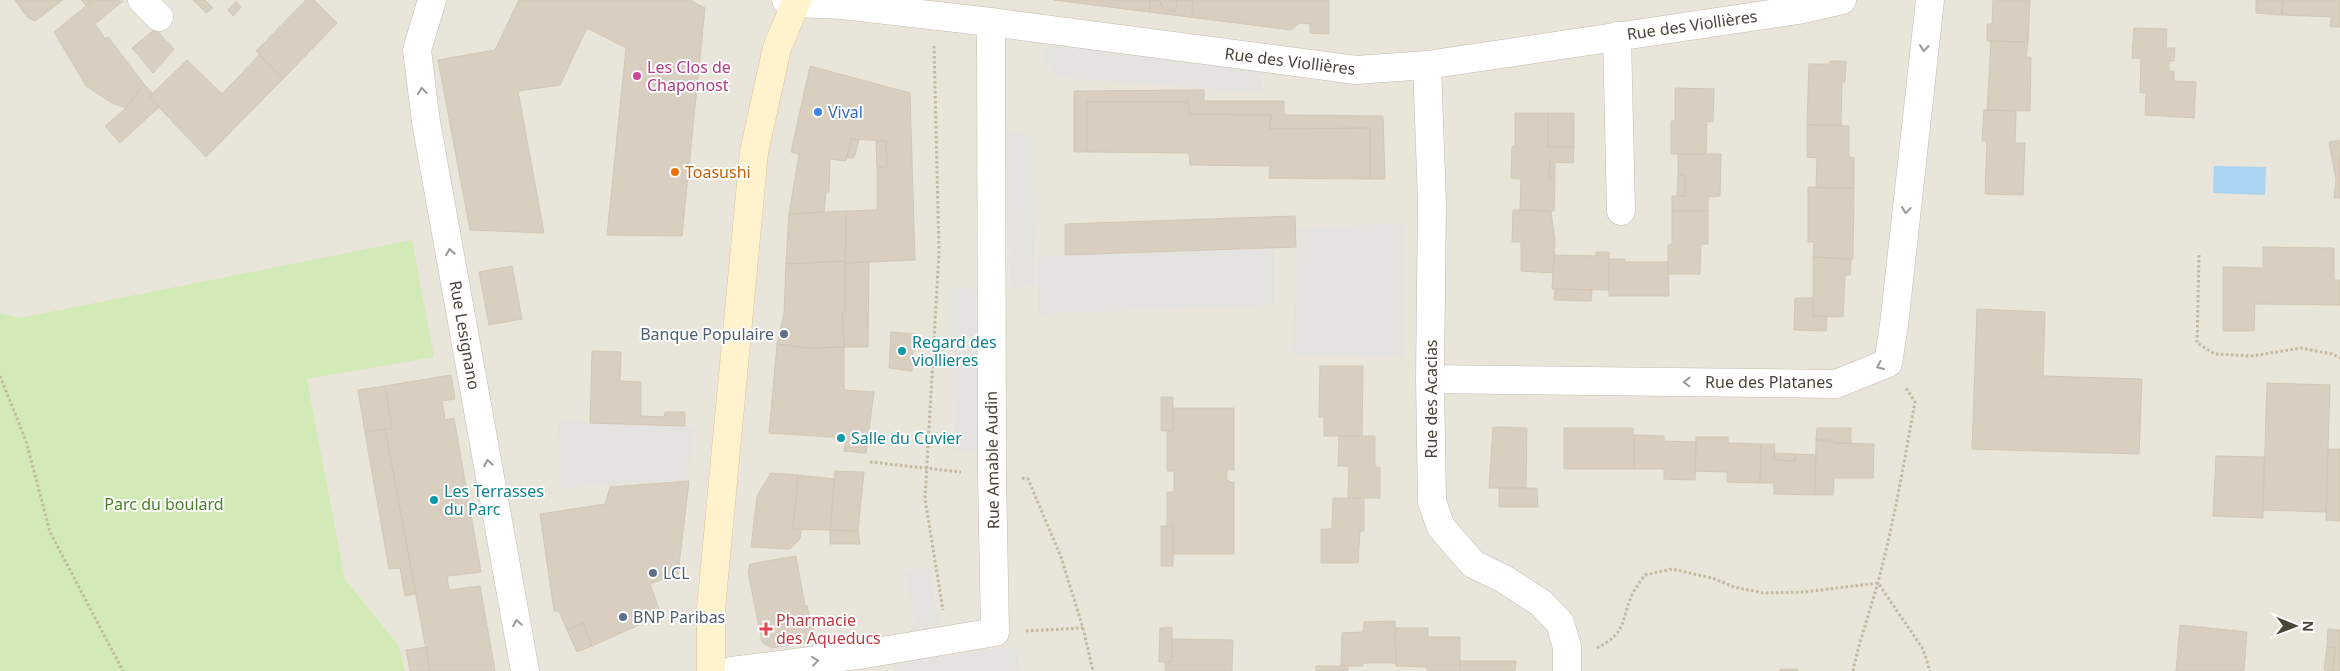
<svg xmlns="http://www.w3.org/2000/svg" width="2340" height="671" viewBox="0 0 2340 671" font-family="'Noto Sans',sans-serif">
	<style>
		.residential { fill: #eae5da }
		.green { fill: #d2eab5 }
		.parking { fill: #e5e3e0 }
		.water { fill: #a9d4f2 }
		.building { fill: #d8cfc1; stroke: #d3c7b4 }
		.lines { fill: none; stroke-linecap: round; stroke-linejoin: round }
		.minor-casing { stroke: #c2bbae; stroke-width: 29 }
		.secondary-casing { stroke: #d6c79b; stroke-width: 29 }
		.path { stroke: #c4b79f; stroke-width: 3; stroke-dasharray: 2.5 2.5; stroke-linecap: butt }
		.minor { stroke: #fff; stroke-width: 28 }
		.secondary { stroke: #fff3cd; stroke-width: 28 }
		.oneway { stroke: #9c9892 }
		.hotel-dot { fill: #d1479c; stroke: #fff; stroke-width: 2 }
		.shop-dot { fill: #3f7fe0; stroke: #fff; stroke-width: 2 }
		.food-dot { fill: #e8710a; stroke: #fff; stroke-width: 2 }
		.service-dot { fill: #5c6f8a; stroke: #fff; stroke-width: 2 }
		.culture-dot { fill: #0f9aa8; stroke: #fff; stroke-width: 2 }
		.health-dot { fill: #e0444e; stroke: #fff; stroke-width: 2 }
		.labels { text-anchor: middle; stroke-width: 4; stroke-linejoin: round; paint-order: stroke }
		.street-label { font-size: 16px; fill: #4b4439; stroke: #fff }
		.hotel-label { font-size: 16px; fill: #b23c85; stroke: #fff; text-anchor: start }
		.shop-label { font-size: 16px; fill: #366cbe; stroke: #fff; text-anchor: start }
		.food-label { font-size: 16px; fill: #c56008; stroke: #fff; text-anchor: start }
		.service-label { font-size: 16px; fill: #4e5e75; stroke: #fff; text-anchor: start }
		.culture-label { font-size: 16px; fill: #0d838f; stroke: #fff; text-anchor: start }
		.park-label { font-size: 16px; fill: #4a7f2a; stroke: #fff }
		.health-label { font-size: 16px; fill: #be3a42; stroke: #fff; text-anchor: start }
	</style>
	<rect width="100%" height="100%" fill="#f6f3ec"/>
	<path class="residential" d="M0,0H2340V671H405L399,646L345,579L307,379L434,356L19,318L0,313Z"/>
	<path class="green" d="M412,240L434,357L307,379L345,579L399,646L405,671H0V313L20,318Z"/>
	<path class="parking" d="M1045,44L1262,70V93L1056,77L1045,59Z
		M1007,132L1031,135L1035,286L1010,287Z
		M1405,223L1403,357L1292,356L1298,228Z
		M1274,248V305L1038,314V256Z
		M976,287L978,450L954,451L952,288Z
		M558,421L695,427L687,480L560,488Z
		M930,567L939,629L916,633L905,571Z
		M1016,646L1019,671H896L894,663Z"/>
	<path class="water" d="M2214,166L2266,167L2265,195L2213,193Z"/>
	<path class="building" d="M15,0H63L35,21L27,17Z
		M81,0H93L86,5Z
		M93,0L123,1L95,24L105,39L108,37L144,84L126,108L112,103L86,86L54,32Z
		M193,0H205L213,8L206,13Z
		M306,0H314L337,23L283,79L256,51Z
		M519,0H690L705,8L682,236L607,235L626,48L587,28L560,85L518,91L544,233L470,230L438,60L495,50Z
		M1054,0H1150L1149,12Z
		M1150,0L1160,1L1164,9L1169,11L1177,8V0L1193,1L1192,13L1197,18L1149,12Z
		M1151,0H1177V6L1175,11H1167L1161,6L1160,1Z
		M1181,0H1329V34L1310,33V24L1300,23L1291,30L1197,18L1192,13L1193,1Z
		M1993,0H2030L2028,42L1987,41V24H1992Z
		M2256,0H2283L2282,15L2256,13Z
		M2283,0H2340V27H2330L2331,17L2282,15Z
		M236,1L241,7L233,16L228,10Z
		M2134,28L2167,29L2166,48H2175L2174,61H2169V71H2174V81L2196,82L2194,118L2145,115L2146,93H2140L2141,58H2132Z
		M155,29L174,49L153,73L132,48Z
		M1991,41L2028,42L2026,57H2031L2030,111L1987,110Z
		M259,55L283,79L206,157L149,97L187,60L222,94Z
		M1830,61H1846L1845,82H1842L1841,125H1807L1809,64H1829Z
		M810,66L910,93L915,260L845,263L846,211L877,210V167H887L886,141L851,139L846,161L830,159L829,192H826L824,212L789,214L799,154L791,152Z
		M144,84L153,94L149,97L159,107L120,143L105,126L126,108Z
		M1675,88L1714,89L1713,122L1707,121L1706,154H1671V121H1675Z
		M1204,90V101H1284V115L1383,116L1385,179H1370V128L1270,129L1271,115L1189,114L1188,102H1087V152H1074V91Z
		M1087,102H1188L1189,114L1271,115L1270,129L1370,128V179L1269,178L1270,166L1190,165L1189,153L1087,152Z
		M1984,110L2016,111L2015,143H2025L2023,195L1985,194L1987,141H1982Z
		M1515,113H1548V147H1574L1573,163L1550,162L1549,179H1555L1554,211L1520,210L1521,179L1511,178L1512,146H1515Z
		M1548,113H1574V147H1548Z
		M1807,125L1849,126V157L1854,158V188H1816L1817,158L1807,157Z
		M851,139L859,140L854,158H847Z
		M876,140L886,141L887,167H877Z
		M2339,140L2340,198H2334L2336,180L2329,142Z
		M1678,154H1721L1720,196L1708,197V211H1672V196H1685V175H1678Z
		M1550,162L1555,163V179H1549Z
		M1678,175H1685V196L1677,195Z
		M1808,187L1854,188L1853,259L1813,257L1814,242H1808Z
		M1513,210L1551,211L1555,242L1553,273L1521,271V242H1512Z
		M846,211V261L786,264L789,214Z
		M1672,211H1708V244H1701L1700,274H1668V245L1672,244Z
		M1295,216L1296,247L1065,255V224Z
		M2263,247L2334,248V280H2340V305L2255,304L2254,331H2223V267L2263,268Z
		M1596,252H1609V290L1552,289L1554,255L1596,256Z
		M1813,257L1851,259L1850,275H1845L1843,317L1813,316Z
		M1609,259H1625V262H1668L1669,296H1609Z
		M846,261L845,312H842L844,347L808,348L777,344L784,314L786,264Z
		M869,262L868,347H844L842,312H845V263Z
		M512,266L522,319L489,325L479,272Z
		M1555,289L1592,290L1591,301L1554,300Z
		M1795,298H1813V316H1827L1826,331L1794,330Z
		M1977,309L2045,312L2043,376L2142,379L2139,454L1972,449Z
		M891,332L914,334L912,371L889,368Z
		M777,344L808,348L844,347V390L874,392L866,453L844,451L846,438L769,433Z
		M592,351L621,352L620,381L641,382V416L664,417L665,412H685V426L590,423Z
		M1320,366H1363L1362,436H1324V417H1319Z
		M451,375L455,399L442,401L445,420L454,418L481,572L447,576L449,590L480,586L495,671H430L385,429L392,428L385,386Z
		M2267,383L2330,385L2326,512L2263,510Z
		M385,386L392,428L365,432L358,390Z
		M1161,397H1173V431H1161Z
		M1174,408H1234V470L1227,469V480L1234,483V554H1173V526H1167V492H1174V471H1167V430L1173,431Z
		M1493,427L1527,428L1526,488H1489Z
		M1564,428H1633L1634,469H1564Z
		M1817,428H1851V444L1816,440Z
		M385,429L416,594L405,596L400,568L389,569L365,432Z
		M1634,435L1664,436V441L1696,442L1695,480L1664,479V469H1634Z
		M1339,436H1375V467H1380V498H1348L1349,466H1338Z
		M1696,437H1728V443L1761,444L1760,483L1727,482V472L1695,471Z
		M1816,440H1833L1834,443L1874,444L1873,478H1834L1833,495H1815Z
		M1761,444H1775L1774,460L1795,461V454L1816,455L1815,495L1774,494V483H1760Z
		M2328,449H2340V521L2326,520Z
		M1774,453L1795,454V461L1774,460Z
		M2216,456L2264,457L2263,518L2213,516Z
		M835,471L864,472L858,531L830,530Z
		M771,473L798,475L793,529L801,530L800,539L790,549L751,547L757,496Z
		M798,475L835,479L830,530L793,529Z
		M689,481L678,574L650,584L661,615L592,646L583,623L567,630L559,611H554L540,514L605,504L610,487Z
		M1499,488H1537L1538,507H1499Z
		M1333,498L1364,499V531H1360L1358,563H1321V529H1332Z
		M1161,526H1173V566H1161Z
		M830,530L858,531L860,544H830Z
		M796,556L805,606L807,605L814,641L771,648L762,642L748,572L750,564Z
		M1395,621L1396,663H1363V666H1341L1342,633L1363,632L1364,622Z
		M583,623L592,646L577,652L567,630Z
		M2180,625L2247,632L2244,671H2176Z
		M1172,627V662H1159L1160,628Z
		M1395,628H1428V637H1460V671H1427V667L1396,666Z
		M2328,629L2340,630V671H2333L2335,648L2327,647Z
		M1172,639L1233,640L1232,671H1165V662H1172Z
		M426,647L430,671H410L406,650Z
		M2327,647L2335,648L2333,671L2324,670Z
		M1460,661H1516L1515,671H1460Z
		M1316,666H1348V671H1316Z
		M1780,669H1798V671H1780Z"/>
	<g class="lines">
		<g class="minor-casing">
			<path id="minor" d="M142,0L159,17
				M432,0L417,50L426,122L525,671
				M786,0L796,3L842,5L991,22L1356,70L1427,65L1798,10L1842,0
				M1617,36L1621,211
				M1427,65L1432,202L1430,379L1432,502L1441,527L1473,564L1504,579L1541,603L1560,623L1567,647V671
				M1430,379L1836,384L1888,363L1894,325L1930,0
				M732,671L865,654L995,632L992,475L991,22"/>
		</g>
		<g class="secondary-casing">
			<path id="secondary" d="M711,671V609L754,152L777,48L797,0"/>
		</g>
		<path class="path" d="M934,46L939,252L925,499L943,610
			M2199,255L2197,343L2215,354L2252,356L2301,348L2332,354L2340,358
			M0,376L26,441L50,532L123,671
			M870,462L961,472
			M1022,478L1028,479L1061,557L1083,628L1093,671
			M1026,631L1083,628
			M1597,648C1630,631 1620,617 1634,591C1637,586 1641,580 1645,575L1672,569L1712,578L1734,587L1763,593L1804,592L1878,583L1923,649L1930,671
			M1853,671C1859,641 1870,612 1878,582C1894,523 1904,462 1915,402L1906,388"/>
		<use href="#minor" class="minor"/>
		<use href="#secondary" class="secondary"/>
	</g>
	<defs><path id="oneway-chevron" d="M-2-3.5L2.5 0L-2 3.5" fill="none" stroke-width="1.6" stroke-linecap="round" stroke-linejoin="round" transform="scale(1.25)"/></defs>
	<g class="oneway">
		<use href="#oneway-chevron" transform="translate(1924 48) rotate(96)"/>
		<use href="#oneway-chevron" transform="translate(422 91) rotate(-97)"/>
		<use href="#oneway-chevron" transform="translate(1906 210) rotate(96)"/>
		<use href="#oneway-chevron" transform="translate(450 252) rotate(-100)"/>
		<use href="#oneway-chevron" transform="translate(1880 366) rotate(156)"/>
		<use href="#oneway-chevron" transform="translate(1687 382) rotate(-179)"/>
		<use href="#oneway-chevron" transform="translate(488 463) rotate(-100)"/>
		<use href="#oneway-chevron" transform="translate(517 623) rotate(-100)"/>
		<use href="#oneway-chevron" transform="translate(815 661) rotate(-7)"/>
	</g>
	<circle class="hotel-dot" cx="637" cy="76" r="5"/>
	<circle class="shop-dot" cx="818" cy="112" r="5"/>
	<circle class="food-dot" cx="675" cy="172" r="5"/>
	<g class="service-dot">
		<circle cx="784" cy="334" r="5"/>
		<circle cx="653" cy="573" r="5"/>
		<circle cx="623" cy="617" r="5"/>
	</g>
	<g class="culture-dot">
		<circle cx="902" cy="351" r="5"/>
		<circle cx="841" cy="438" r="5"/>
		<circle cx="434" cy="500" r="5"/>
	</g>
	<path class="health-dot" d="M763.5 621.5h5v5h5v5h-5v5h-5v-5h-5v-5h5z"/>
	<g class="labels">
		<g class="street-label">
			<text transform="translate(1692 25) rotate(-8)" y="6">Rue des Viollières</text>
			<text transform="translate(1290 61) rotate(7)" y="6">Rue des Viollières</text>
			<text transform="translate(465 335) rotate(80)" y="6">Rue Lesignano</text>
			<text x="1769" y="388">Rue des Platanes</text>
			<text transform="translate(1431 399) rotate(-90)" y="6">Rue des Acacias</text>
			<text transform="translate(992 460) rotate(-91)" y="6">Rue Amable Audin</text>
		</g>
		<g class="hotel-label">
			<text x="647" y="73">Les Clos de<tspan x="647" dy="18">Chaponost</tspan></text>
		</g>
		<g class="shop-label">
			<text x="828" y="118">Vival</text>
		</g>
		<g class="food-label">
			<text x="685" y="178">Toasushi</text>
		</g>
		<g class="service-label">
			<text x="774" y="340" text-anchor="end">Banque Populaire</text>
			<text x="663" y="579">LCL</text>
			<text x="633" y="623">BNP Paribas</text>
		</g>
		<g class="culture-label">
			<text x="912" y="348">Regard des<tspan x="912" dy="18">viollieres</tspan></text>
			<text x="851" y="444">Salle du Cuvier</text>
			<text x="444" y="497">Les Terrasses<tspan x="444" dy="18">du Parc</tspan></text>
		</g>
		<g class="park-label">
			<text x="164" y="510">Parc du boulard</text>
		</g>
		<g class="health-label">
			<text x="776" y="626">Pharmacie<tspan x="776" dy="18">des Aqueducs</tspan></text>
		</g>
	</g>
	<g transform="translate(2295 626) rotate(91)" stroke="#ffffff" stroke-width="4" paint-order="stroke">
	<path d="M0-4L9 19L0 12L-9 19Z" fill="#4b4439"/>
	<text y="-8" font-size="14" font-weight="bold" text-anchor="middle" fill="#4b4439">N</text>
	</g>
</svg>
